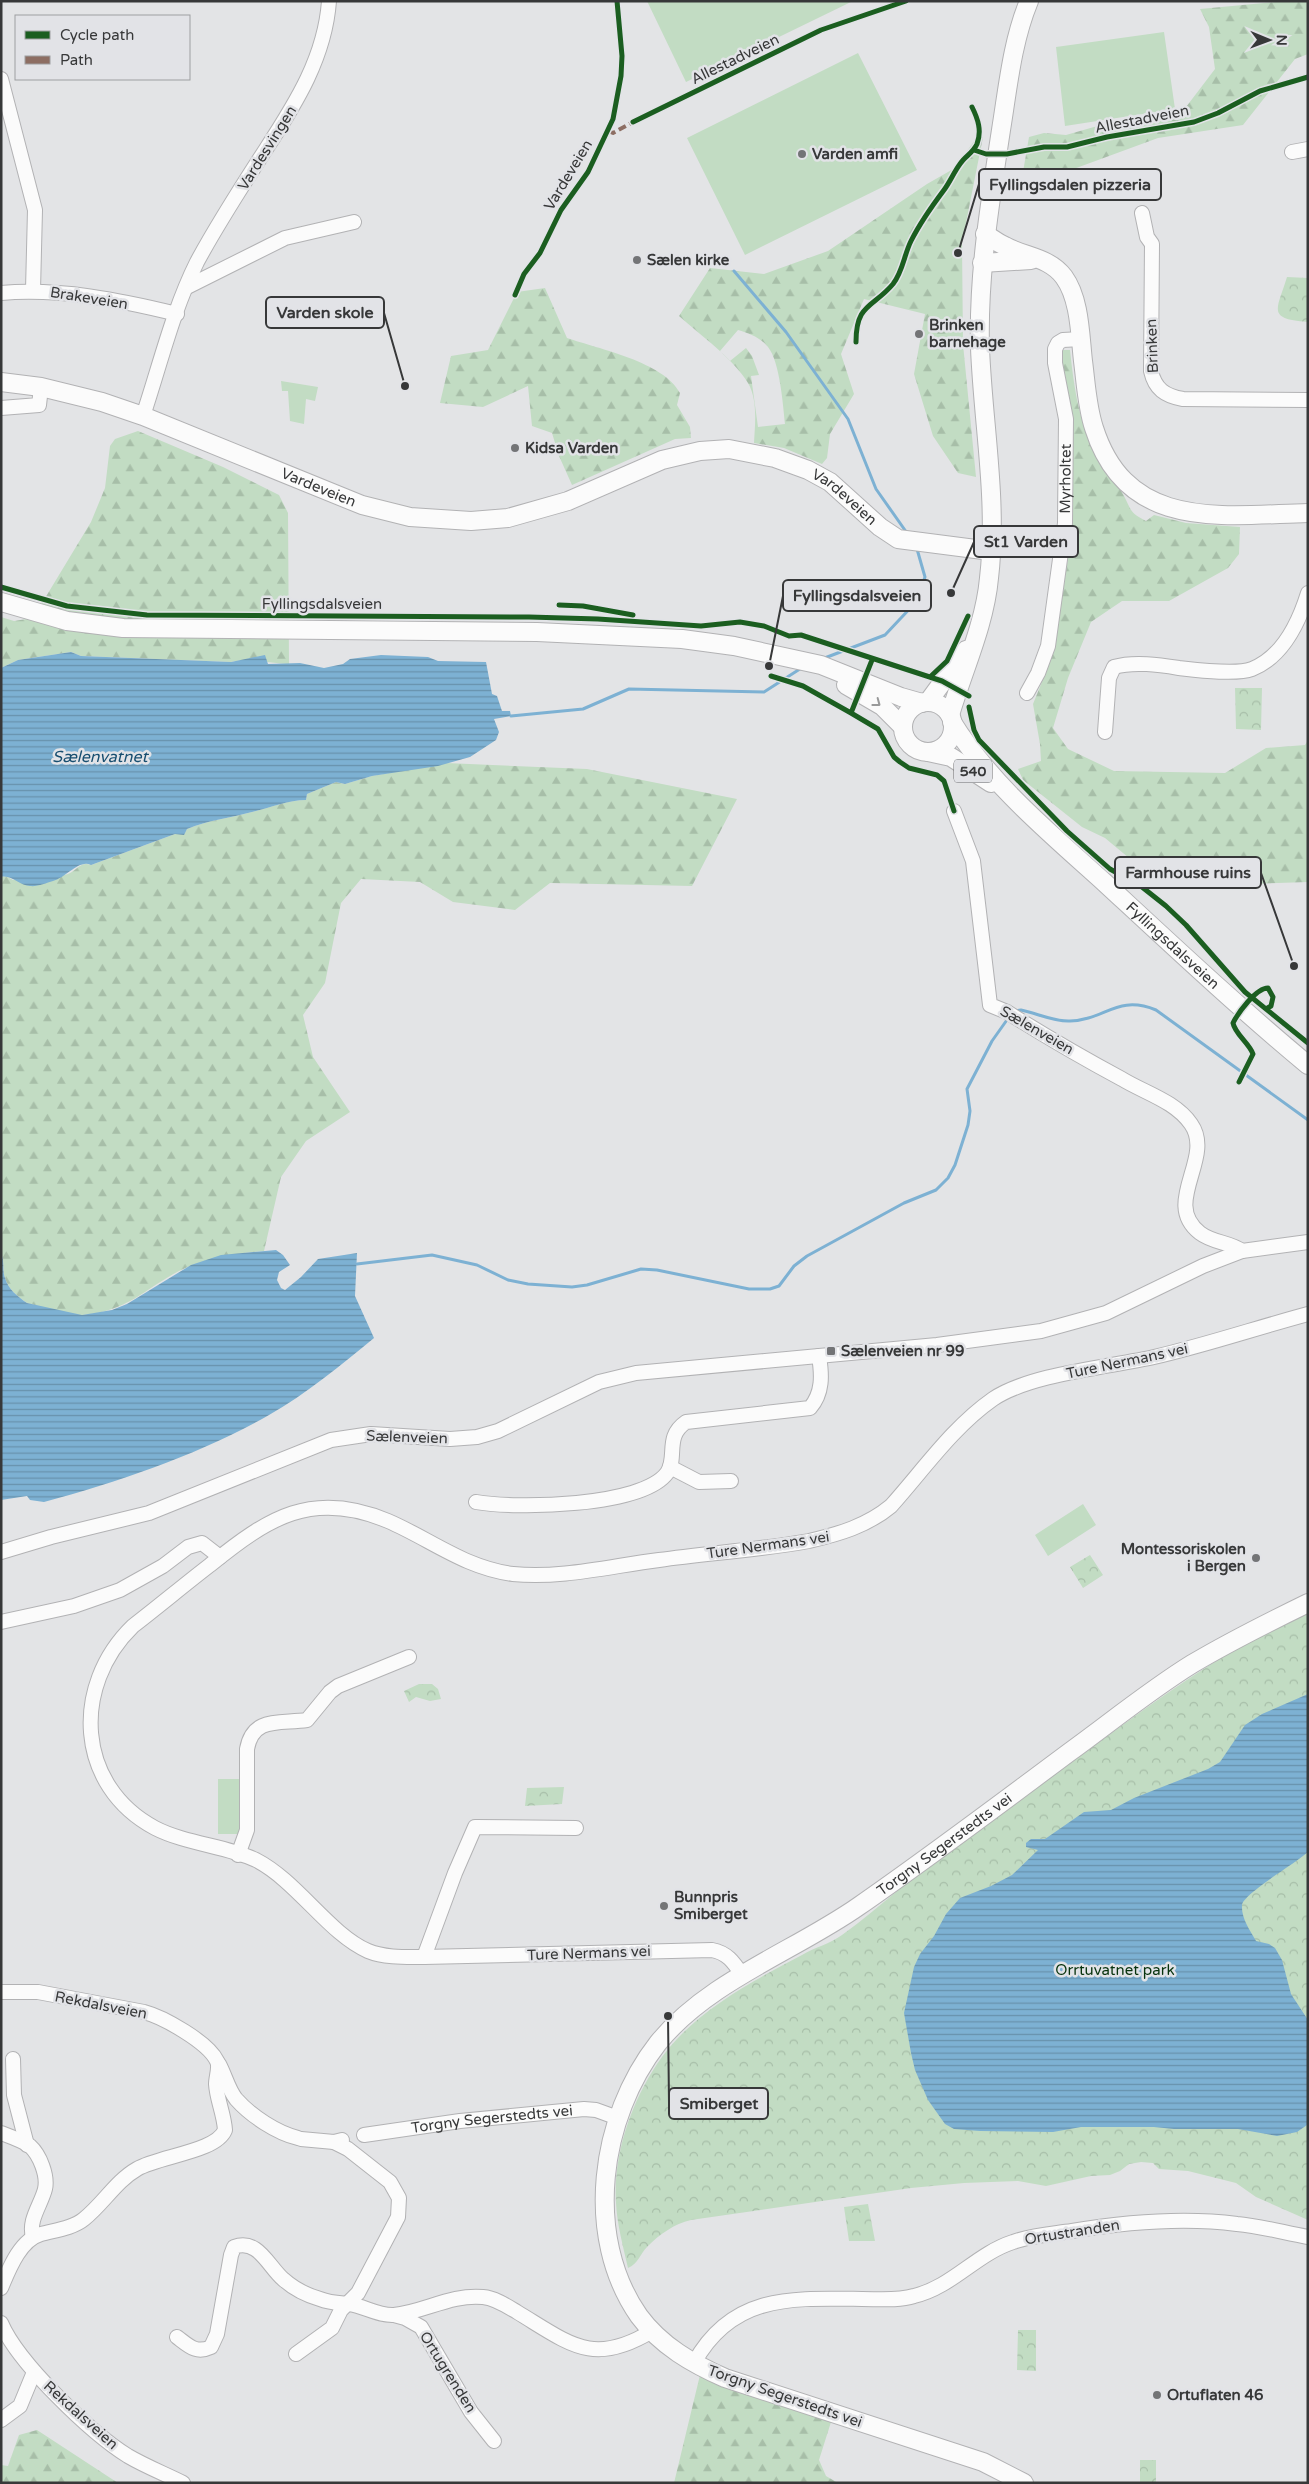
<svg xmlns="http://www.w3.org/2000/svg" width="1309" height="2484" viewBox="0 0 1309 2484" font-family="'Varela Round',sans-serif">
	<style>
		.grass { fill: #c2dcc3 }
		.forest { fill: url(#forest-firs); fill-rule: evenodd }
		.park { fill: url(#park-crowns) }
		.water { fill: url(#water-rules) }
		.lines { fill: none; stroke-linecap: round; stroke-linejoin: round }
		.stream { stroke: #7db1d3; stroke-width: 3 }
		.minor-casing { stroke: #b2b2b4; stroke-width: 16 }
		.major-casing { stroke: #b2b2b4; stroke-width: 20 }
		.minor { stroke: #fbfbfb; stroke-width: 14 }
		.major { stroke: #fbfbfb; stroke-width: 18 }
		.quiet { stroke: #8d6e63; stroke-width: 4; stroke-dasharray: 8 4; stroke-linecap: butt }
		.cycleway-casing { stroke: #e2e3e7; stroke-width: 8 }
		.cycleway { stroke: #1b5e20; stroke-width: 5 }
		.oneway { stroke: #999a9a }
		.poi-dot { fill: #737476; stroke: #e2e3e7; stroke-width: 2 }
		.labels { text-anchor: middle; stroke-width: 5; stroke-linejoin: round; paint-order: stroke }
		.shield { fill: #e2e3e7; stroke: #6a6b6d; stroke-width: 1 }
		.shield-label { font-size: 14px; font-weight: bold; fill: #373839 }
		.street-label { font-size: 15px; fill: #373839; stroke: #e2e3e7 }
		.poi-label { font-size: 15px; font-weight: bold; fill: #373839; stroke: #e2e3e7; text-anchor: start }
		.park-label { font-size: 15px; fill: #07330d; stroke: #e2e3e7 }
		.water-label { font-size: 16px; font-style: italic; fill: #174e70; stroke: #e2e3e7 }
		.leader { fill: none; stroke: #373839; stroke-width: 2 }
		.callout-dot { fill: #373839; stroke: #e2e3e7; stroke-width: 2 }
		.callout { fill: #e2e3e7; stroke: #373839; stroke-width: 2 }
		.callout-label { font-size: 16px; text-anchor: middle; font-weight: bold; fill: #373839 }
	</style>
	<defs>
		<pattern id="forest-firs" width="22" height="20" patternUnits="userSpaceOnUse" patternTransform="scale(1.25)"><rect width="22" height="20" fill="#c2dcc3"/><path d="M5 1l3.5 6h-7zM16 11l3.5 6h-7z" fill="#a7bea8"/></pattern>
		<pattern id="park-crowns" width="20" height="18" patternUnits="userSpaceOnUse" patternTransform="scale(1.25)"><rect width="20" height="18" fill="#c2dcc3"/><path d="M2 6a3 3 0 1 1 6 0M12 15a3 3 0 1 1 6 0" fill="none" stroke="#a7bea8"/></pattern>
		<pattern id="water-rules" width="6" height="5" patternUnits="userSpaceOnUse" patternTransform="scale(1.25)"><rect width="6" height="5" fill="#7db1d3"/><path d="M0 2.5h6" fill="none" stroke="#6791ac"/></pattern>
	</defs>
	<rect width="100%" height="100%" fill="#e3e4e6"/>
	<path class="grass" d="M647,1H853L686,82Z
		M1164,32L1175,109L1065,126L1056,47Z
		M858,53L917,170L745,255L687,138Z
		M281,381L318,387L315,401L306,399L304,424L290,421L288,391H282Z
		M1083,1504L1096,1525L1048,1556L1035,1535Z
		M218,1779H241L240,1834H218Z"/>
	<path class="forest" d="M1286,1H1308V54L1295,59L1243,125L1158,138L1060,174L1023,172L1029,137L1044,133L1066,135L1094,127L1183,111L1215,69L1209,27L1200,9Z
		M977,137H983L962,243L963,344L976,477L958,473L933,436L914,374L925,314L864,299L841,354L854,394L830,434L827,458L822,464L784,448L754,443C755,424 758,400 748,383C733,358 700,335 679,316L710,268L764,274L828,251L927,184L955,168ZM738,330C749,333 761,338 768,347C780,362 783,405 785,424L758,427L751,376L759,375L752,356L746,348L730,361L720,351Z
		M545,288L567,338C599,349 664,362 680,393L677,405L690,427L691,438L675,439L572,485L559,456L552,433L532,426L528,386L483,407L440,403L451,356L488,350L517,292Z
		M1063,350H1070C1074,387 1079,425 1098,458C1105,470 1118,484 1124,496C1132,511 1129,512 1146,521L1154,515L1186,523L1240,527L1239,554L1228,568L1169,601H1122L1091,622L1068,678L1053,728L1068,749L1114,771L1225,773L1266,748L1305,745L1308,740V882L1250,884L1156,879L1138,870L1129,858L1105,838L1082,827L1023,780L1018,769L1041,761L1040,744L1033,704L1048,667L1056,637L1069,552L1073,420L1062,367Z
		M138,431L223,467L279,495L288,513L289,664C271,664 247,657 231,662L81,656L71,652L18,660L1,668V617L14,621L33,618L91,522L105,488L110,446L115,439Z
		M446,763L587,769L737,799L692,886L550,883L515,910L453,902L420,882L361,879L341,903L325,983L303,1015L313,1057L350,1112L306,1141L281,1177L264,1251C233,1254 208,1257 179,1271C143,1290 128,1311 83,1315C65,1317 44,1307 27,1303C18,1297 8,1289 5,1278C2,1270 5,1262 1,1254V877L6,876L13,880C25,878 61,878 70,873C78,869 81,861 91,865L175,834H184L187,829C208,820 230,818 252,812C270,808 287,800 306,800L307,794L336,782L345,784L372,776Z
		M700,2375L831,2422L819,2460L826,2476L838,2483H674Z
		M37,2430L118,2483H1V2465L8,2466L19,2435Z"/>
	<path class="park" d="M1287,277L1308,278V322C1266,319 1277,310 1287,277Z
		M1235,688H1262L1261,730L1236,729Z
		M1090,1555L1103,1575L1083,1588L1070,1567Z
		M1308,1610V2220L1256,2197L1236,2183L1188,2171L1159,2169L1153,2163L1141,2162L1129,2164L1120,2171L1110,2175L1091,2176L1046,2186L1018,2181L964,2183L911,2188L691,2220C674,2224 660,2234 647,2247C640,2254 638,2264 628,2268C623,2246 617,2224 616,2203C613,2155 631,2103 657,2064C691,2013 749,1983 802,1955C815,1947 830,1944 842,1935C863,1920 882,1903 902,1887C969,1836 1038,1787 1106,1737C1170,1690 1236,1644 1308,1610Z
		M419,1684H432L438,1689L441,1699L430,1701L416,1697L409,1702L404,1691Z
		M564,1787L562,1804L525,1806L527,1788Z
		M868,2204L875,2241H849L844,2207Z
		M1018,2330H1036V2371L1017,2370Z
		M1140,2460H1156V2483H1140Z"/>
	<path class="water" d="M71,652L81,656L231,662L265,655L268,664L300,663L324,668L343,664L350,659L381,655L428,657L438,661L486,662L492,694L497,696L502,711H510L511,716L494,719L499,732L496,740L470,757L438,766L372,776L345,784L336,782L307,794L306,800C288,800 270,808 252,812C230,818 208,820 187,829L184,835L175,834L91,865C79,859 66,878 53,881C46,883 37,887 30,886C20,886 11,874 1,877V668L18,660Z
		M276,1250L283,1255L290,1265L279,1272L277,1280L281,1288L285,1290L301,1277L318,1259L357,1253L355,1296L374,1338C341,1365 306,1394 269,1415C200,1454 121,1481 44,1502L30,1500L27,1496L1,1500V1254C5,1262 2,1270 5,1278C8,1289 18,1297 27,1303L82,1315L112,1310L127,1304L191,1265L221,1255Z
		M1308,1694V1852C1296,1863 1243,1894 1242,1905C1241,1918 1250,1930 1256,1941L1269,1944L1275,1948L1282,1960L1291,1994L1308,2020L1307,2125L1297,2132L1277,2136L1238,2129H1174L1154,2127H1081L1053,2132L980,2131L954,2129L945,2124L928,2100L915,2070L911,2053L904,2013L914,1967L920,1954L934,1936L946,1914L960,1898L991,1886L1012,1875L1038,1850L1026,1847V1843L1031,1839H1045L1084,1812L1111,1810L1134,1798L1208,1769L1220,1762L1245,1725L1262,1714Z"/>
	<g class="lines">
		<path class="stream" d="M734,271L786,332L848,419L876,489L907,533
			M822,659L885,635L916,602L925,577L917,549
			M511,716L583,709L629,689L764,692L803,667
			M1015,1011L1021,1010C1036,1013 1055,1022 1070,1021C1105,1020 1117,994 1156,1010L1308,1120
			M357,1264L432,1255L477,1265L508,1280L528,1284L572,1287L587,1285L641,1269L657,1270L749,1289H770L779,1286L794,1266L807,1256L904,1203L936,1190L948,1178L955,1165L968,1125L970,1111L967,1089L992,1041L1009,1017"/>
		<g class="minor-casing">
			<g id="minor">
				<path d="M1,79L35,210L33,290"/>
				<path d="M1292,152L1308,149"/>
				<path d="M1142,213L1147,237L1152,244L1151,371C1155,389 1165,396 1183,399L1308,400"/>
				<path d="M187,287L285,238L354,222"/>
				<path d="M1,293C60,288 120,300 177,314"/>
				<path d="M1,408L39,405L41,387"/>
				<path d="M143,416C160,365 173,310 197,262C218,223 242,186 266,149C296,103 325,57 329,1"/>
				<path id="s1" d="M1027,693L1038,673L1048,646L1065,523L1066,419L1055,363V349L1058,343L1063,340L1081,339"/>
				<path d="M1105,732L1109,678L1114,667C1134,661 1160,665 1179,668C1197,670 1236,675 1252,669C1282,657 1299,622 1308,593"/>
				<path d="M954,811L973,861L990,1005L1007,1012C1045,1036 1083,1058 1122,1079C1145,1093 1175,1101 1191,1124C1215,1158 1161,1203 1200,1233C1213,1243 1230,1242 1242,1251"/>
				<path d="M670,1467L699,1482L731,1481"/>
				<path d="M476,1502C515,1509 642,1507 667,1473C678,1457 664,1437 686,1422L810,1408C823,1393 822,1375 819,1356"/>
				<path d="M1,1552L51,1537L149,1513L331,1440L371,1434L450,1439L477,1437L498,1431L599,1382L636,1373L937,1345L1041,1331L1106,1313L1203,1266L1242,1251L1308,1242"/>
				<path d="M1,1622L74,1606L120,1590L163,1566L188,1547L202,1543L220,1557"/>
				<path d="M238,1855L247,1830V1749C253,1716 280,1724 307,1720L330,1692L338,1686L409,1657"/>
				<path d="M424,1957L455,1873L475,1827L576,1828"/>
				<path d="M743,1976C734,1963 728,1953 712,1950L424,1957C406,1957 385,1958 368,1951C329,1934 297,1881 256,1860C227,1846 186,1844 155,1828C76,1786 71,1686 133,1626C159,1606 184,1585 210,1565C268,1518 312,1489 388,1521C430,1539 465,1568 513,1574C560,1579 611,1566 659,1560C709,1553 759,1550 809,1541C839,1534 867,1526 891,1506C924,1469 953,1427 993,1399C1030,1374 1109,1367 1154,1357C1206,1345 1256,1328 1308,1314"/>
				<path d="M1,1992H38L144,2012C163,2017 208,2042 217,2061C220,2067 216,2077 216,2084C217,2100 224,2114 225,2130C216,2152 159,2156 137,2169C116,2181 103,2204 84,2219C73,2228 56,2230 41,2234C20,2240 9,2269 1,2288"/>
				<path d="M13,2059L14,2095L27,2145"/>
				<path d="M219,2064C225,2075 228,2089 236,2099C251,2116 277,2133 298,2138"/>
				<path d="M1,2133C9,2136 23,2141 30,2146C40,2155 48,2176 45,2189C41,2205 28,2220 33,2237"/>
				<path id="s2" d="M364,2135L460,2121L584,2109L596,2110L618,2118"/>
				<path d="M301,2139L334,2142L342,2140"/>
				<path d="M394,2315L405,2318L421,2327L471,2412L494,2441"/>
				<path d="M1,2323C18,2363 91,2433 128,2456C145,2466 165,2474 183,2483"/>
				<path d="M177,2337C189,2346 196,2354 211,2347L217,2334L231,2255L234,2247C258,2238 268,2266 283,2279C294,2289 306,2295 320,2299C330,2303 339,2303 349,2304C364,2306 378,2316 394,2315C424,2312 451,2294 483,2297C495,2298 507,2306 517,2312C570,2344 593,2367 652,2331"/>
				<path d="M296,2354L332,2328L341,2310L358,2293L398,2217L399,2198L390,2182L348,2149L334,2142"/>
				<path d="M694,2363C732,2294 792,2298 862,2299C879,2299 898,2301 914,2296C952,2287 976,2254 1013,2242C1032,2235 1052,2234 1072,2231C1126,2222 1183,2217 1237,2224C1261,2226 1285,2233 1308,2237"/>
				<path d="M1,2420L20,2406L34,2372"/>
			</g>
		</g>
		<g class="major-casing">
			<g id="major">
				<path d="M985,234C992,238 998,243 1005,246C1025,257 1049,257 1064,277C1080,299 1080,335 1083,361C1086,384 1087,407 1094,428C1127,532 1222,515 1308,513"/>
				<path d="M982,263L1031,260"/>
				<path id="s3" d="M1,382L41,387L102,402L143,416L362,505L410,517L471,521L508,518L568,501L662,460L700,451L729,449L775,458L808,470L830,482L880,527L898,539L991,551"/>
				<path d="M1,602L67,621L123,628L537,632L682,639L734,646L821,665L901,697L922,703"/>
				<path d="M846,685L882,706L903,727"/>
				<path d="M928,702L966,650"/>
				<circle cx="928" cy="727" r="25"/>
				<path d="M950,715C963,671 985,624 989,578C998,501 983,424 980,348C978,274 990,203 1001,130C1008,87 1012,42 1029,1"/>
				<path id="s4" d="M952,722C991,785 1051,834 1105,883C1172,945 1238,1007 1308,1065"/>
				<path d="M928,752L951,757L991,783"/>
				<path id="s5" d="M1024,2483L983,2462L725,2378C693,2364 661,2346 639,2316C583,2236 600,2117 658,2043C708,1981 795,1951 859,1906C931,1856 1001,1803 1071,1751C1111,1722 1150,1690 1192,1664C1229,1642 1269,1622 1308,1603"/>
			</g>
		</g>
		<use href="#minor" class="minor"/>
		<use href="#major" class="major"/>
		<path class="quiet" d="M608,131L613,133L633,122"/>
		<g class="cycleway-casing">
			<path id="cycleway" d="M633,122L821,30L906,1
				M974,150L986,154H1007L1044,147H1067L1107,137L1194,122L1218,113L1260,91L1308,77
				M515,295L524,274L540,253L561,210L588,172L613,119L621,76L622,56L617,1
				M856,342C856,303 873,308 893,284C903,271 904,255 911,241C920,223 932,206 944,190C950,182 954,172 960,164C965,156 973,153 977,144C982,131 978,119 972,107
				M1,587L67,606L147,615L529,617L598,619L701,626L740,622L764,626L789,636L801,635L942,681L969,696
				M559,605L583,606L633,615
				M771,676L803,686L851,713L872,660
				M930,677L947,661L968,616
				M969,707L974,730L979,740L1067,831L1110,869L1142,887L1166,906L1186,925L1245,992L1308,1043
				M851,713L878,729L894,757L900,762L909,768L937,775L944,781L954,811
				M1239,1082L1253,1054C1249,1043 1235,1034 1233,1023C1238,1013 1256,988 1268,988L1273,997L1271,1006L1266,1009"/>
		</g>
		<use href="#cycleway" class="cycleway"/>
	</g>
	<defs><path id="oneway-chevron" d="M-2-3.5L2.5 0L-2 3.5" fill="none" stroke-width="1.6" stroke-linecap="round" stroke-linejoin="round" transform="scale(1.25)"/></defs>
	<use class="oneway" href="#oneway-chevron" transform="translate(877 703) rotate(37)"/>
	<g class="poi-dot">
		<circle cx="802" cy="154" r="5"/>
		<circle cx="637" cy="260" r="5"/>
		<circle cx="919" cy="334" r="5"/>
		<circle cx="515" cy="448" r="5"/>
		<rect x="826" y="1346" width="10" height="10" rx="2.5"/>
		<circle cx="1256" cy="1558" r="5"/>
		<circle cx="664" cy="1906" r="5"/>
		<circle cx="1157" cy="2395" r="5"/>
	</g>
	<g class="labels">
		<rect class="shield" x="954" y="759.5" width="38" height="23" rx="4"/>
		<g class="shield-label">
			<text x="973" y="776">540</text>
		</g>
		<g class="street-label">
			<text transform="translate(735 59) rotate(-26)" y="5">Allestadveien</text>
			<text transform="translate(1142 119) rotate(-11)" y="5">Allestadveien</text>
			<text transform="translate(267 148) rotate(-58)" y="5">Vardesvingen</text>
			<text transform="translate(568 175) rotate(-59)" y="5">Vardeveien</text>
			<text transform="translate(89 298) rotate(9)" y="5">Brakeveien</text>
			<text transform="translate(1152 346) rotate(-92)" y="5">Brinken</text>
			<text dy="5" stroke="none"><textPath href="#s1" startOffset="220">Myrholtet</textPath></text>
			<text dy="5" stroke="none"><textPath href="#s3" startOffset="336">Vardeveien</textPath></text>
			<text dy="5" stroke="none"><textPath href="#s3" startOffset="891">Vardeveien</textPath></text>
			<text x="322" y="609">Fyllingsdalsveien</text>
			<text dy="5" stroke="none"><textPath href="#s4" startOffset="315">Fyllingsdalsveien</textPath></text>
			<text transform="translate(1037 1030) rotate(30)" y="5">Sælenveien</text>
			<text transform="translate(1127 1361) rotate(-12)" y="5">Ture Nermans vei</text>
			<text transform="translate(407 1437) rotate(2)" y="5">Sælenveien</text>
			<text transform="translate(768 1545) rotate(-8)" y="5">Ture Nermans vei</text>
			<text dy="5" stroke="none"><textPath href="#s5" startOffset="1066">Torgny Segerstedts vei</textPath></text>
			<text transform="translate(589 1953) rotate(-2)" y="5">Ture Nermans vei</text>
			<text transform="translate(101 2005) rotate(11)" y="5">Rekdalsveien</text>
			<text dy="5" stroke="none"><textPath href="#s2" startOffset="129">Torgny Segerstedts vei</textPath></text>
			<text transform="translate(1072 2232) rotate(-9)" y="5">Ortustranden</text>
			<text transform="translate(448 2372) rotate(58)" y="5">Ortugrenden</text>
			<text transform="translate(785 2396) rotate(19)" y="5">Torgny Segerstedts vei</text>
			<text transform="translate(81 2415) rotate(42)" y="5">Rekdalsveien</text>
		</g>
		<g class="poi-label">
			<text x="812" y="159">Varden amfi</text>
			<text x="647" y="265">Sælen kirke</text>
			<text x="929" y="330">Brinken<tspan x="929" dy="17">barnehage</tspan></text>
			<text x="525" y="453">Kidsa Varden</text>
			<text x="841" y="1356">Sælenveien nr 99</text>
			<text x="1246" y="1554" text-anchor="end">Montessoriskolen<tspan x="1246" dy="17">i Bergen</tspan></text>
			<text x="674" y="1902">Bunnpris<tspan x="674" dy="17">Smiberget</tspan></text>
			<text x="1167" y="2400">Ortuflaten 46</text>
		</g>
		<g class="park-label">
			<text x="1115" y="1975">Orrtuvatnet park</text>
		</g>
		<g class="water-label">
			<text x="100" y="762">Sælenvatnet</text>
		</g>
	</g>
	<path class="leader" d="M958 253L979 184M405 386L384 313M951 593L974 542M769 666L783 596M1294 966L1261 873M668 2016L669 2103"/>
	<g class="callout-dot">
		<circle cx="958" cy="253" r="5"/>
		<circle cx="405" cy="386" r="5"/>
		<circle cx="951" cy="593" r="5"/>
		<circle cx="769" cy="666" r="5"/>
		<circle cx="1294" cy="966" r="5"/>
		<circle cx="668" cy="2016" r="5"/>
	</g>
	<g class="callout">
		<rect x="979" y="169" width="182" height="31" rx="5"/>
		<rect x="266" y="297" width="118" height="31" rx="5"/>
		<rect x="974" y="526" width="104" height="31" rx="5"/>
		<rect x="783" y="580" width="148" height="31" rx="5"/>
		<rect x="1115" y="857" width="146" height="31" rx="5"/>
		<rect x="669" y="2088" width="99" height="31" rx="5"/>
	</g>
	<g class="callout-label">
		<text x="1070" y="190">Fyllingsdalen pizzeria</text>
		<text x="325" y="318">Varden skole</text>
		<text x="1026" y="547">St1 Varden</text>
		<text x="857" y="601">Fyllingsdalsveien</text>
		<text x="1188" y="878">Farmhouse ruins</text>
		<text x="719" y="2109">Smiberget</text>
	</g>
	<rect width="1309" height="2484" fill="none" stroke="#373839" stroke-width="5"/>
	<rect x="15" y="15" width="175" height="65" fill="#e2e3e7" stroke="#9e9fa1"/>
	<rect x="25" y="31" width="25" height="8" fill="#1b5e20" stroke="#9e9fa1"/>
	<text x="60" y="40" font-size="15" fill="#373839">Cycle path</text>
	<rect x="25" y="56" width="25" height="8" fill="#8d6e63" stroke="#9e9fa1"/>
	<text x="60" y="65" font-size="15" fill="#373839">Path</text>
	<g transform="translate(1269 40) rotate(91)" stroke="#e2e3e7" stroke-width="4" paint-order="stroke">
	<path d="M0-4L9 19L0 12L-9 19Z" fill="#373839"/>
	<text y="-8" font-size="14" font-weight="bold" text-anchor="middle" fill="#373839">N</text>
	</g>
</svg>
